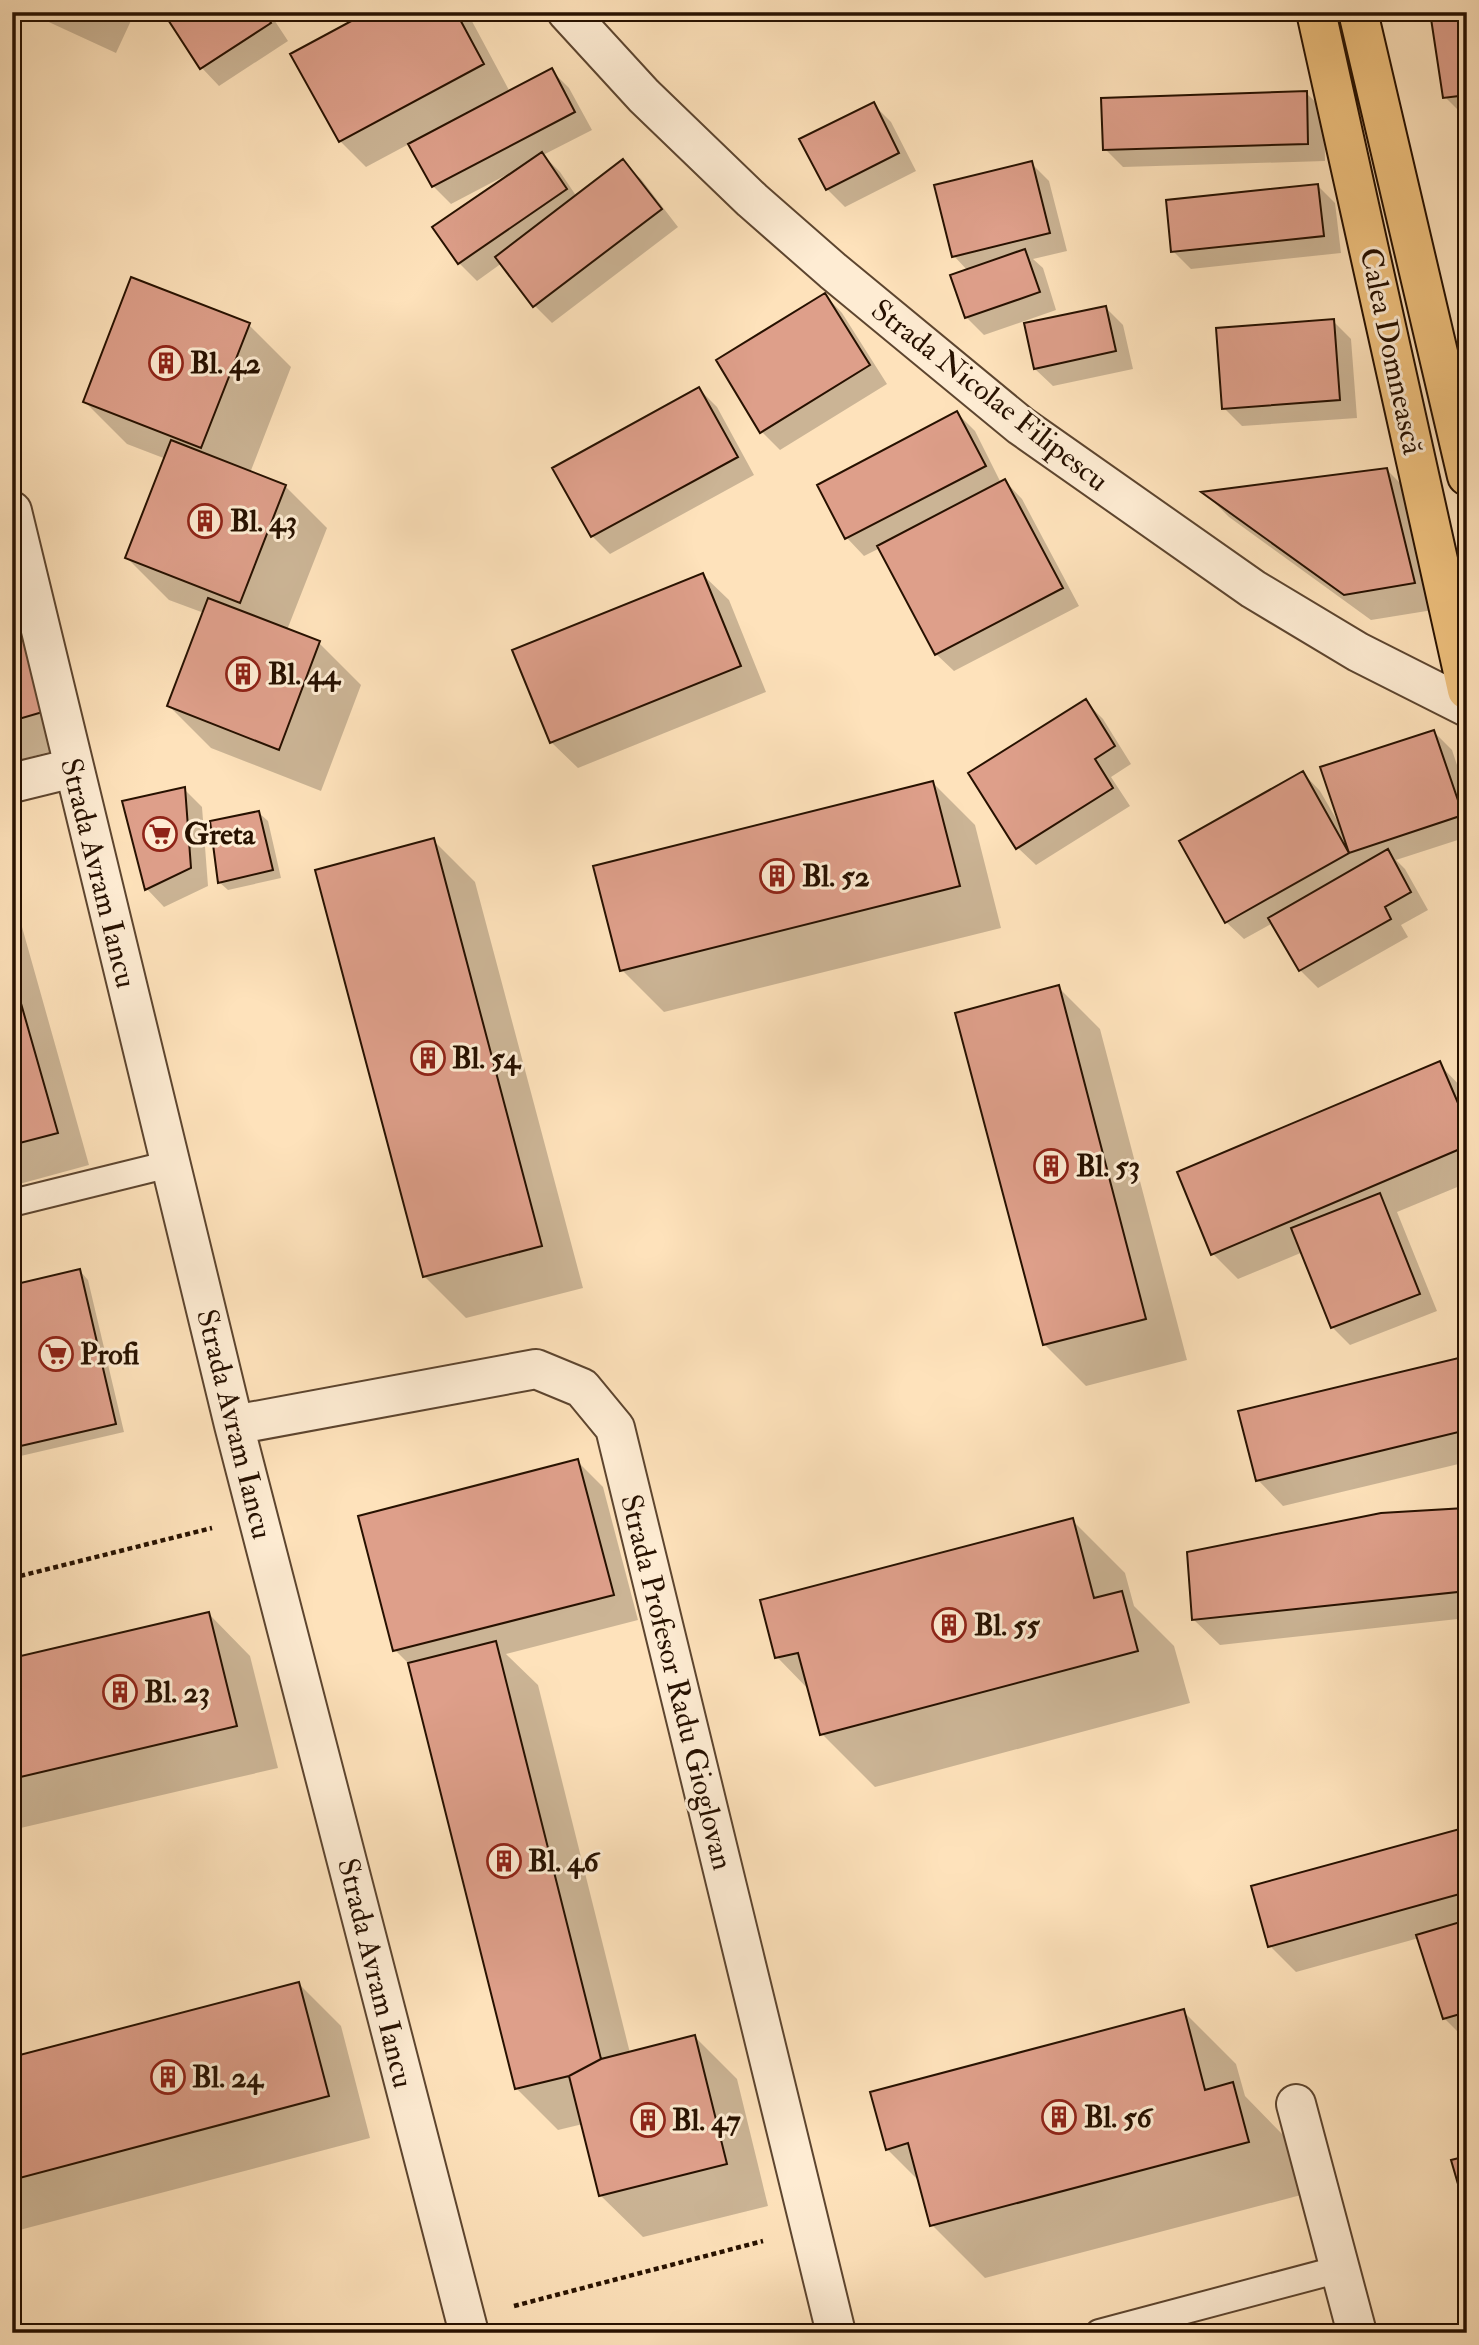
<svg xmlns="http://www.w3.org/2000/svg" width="1479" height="2345" viewBox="0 0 1479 2345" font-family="'IM FELL Double Pica',serif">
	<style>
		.shadow { fill: #0003 }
		.building { fill: #de9f8a; stroke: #271100; stroke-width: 2 }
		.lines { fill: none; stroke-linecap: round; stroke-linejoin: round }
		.service-casing { stroke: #5d452f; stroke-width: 30 }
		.minor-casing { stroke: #5d452f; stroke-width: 42 }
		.tertiary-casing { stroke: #5d452f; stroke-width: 42 }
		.primary-casing { stroke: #271100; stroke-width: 42 }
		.path { stroke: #271100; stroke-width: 4.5; stroke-dasharray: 5 3.5; stroke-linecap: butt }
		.service { stroke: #feecd3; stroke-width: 26 }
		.minor { stroke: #feecd3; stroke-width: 38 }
		.tertiary { stroke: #feecd3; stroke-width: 38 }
		.primary { stroke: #efc17e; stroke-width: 38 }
		.labels { text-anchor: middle; stroke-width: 6; stroke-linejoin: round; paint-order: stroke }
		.street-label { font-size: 30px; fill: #271100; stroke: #feecd3 }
		.poi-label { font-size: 30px; font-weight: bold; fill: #271100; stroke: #feecd3; text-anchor: start }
	</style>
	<rect width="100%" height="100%" fill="#fee2bb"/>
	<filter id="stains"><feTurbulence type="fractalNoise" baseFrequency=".00286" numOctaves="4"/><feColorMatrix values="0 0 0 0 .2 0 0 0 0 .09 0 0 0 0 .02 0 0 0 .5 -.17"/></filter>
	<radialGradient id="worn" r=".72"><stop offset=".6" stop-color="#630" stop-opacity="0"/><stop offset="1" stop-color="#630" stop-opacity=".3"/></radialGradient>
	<path class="shadow" d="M27,12H135L116,53Z
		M165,12H269L288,41L219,86L202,68Z
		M371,12H467L510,92L552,71L569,88L592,130L543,155L560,172L577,197L623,162L641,179L678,227L552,323L534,305L502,263L477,281L459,263L513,174L512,172L451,204L433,186L409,144L366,167L340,141L293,54Z
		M1110,12H1168L1113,15Z
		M1467,12V114L1463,115L1445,97Z
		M1306,93L1324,110L1325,161L1123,167L1105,149Z
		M873,104L891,122L916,171L845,207L827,189Z
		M1031,163L1049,181L1067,251L1033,259L1043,268L1056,310L984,335L966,317L968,271L954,256Z
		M1317,185L1335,203L1341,253L1191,269L1173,251Z
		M825,295L842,313L887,384L780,450L762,432L718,361Z
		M1106,308L1123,325L1133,369L1053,386L1035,369Z
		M1333,321L1351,339L1357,418L1242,426L1224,408Z
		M249,325L291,367L250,473L285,486L327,528L287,630L319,643L361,685L321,791L211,748L169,706L204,613L169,600L127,558L166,459L127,444L85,402Z
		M699,389L717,407L754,475L610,554L592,536Z
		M957,413L975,431L1001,483L1005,481L1022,499L1079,606L954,671L936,654L880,548L864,556L847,538L819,486Z
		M1387,470L1413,496L1439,609L1371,620L1229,517L1205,493Z
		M703,575L729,600L766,692L578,768L552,743L514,651Z
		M12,590L78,744L12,762Z
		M1085,701L1103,719L1131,764L1111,777L1130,806L1036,865L1018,848Z
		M1434,732L1452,750L1467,795V837L1396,860L1405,869L1428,910L1401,925L1408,937L1318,988L1300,970L1273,923L1244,939L1226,922L1303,773L1320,791L1338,822Z
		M933,783L975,825L1001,928L664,1012L622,970Z
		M184,789L202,807L208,886L164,907L147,889Z
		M259,813L268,821L281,878L228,890L219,882Z
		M433,840L475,882L583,1288L466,1318L424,1276Z
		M12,917L22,927L89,1165L12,1186Z
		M1058,987L1100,1029L1187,1360L1086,1386L1044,1344Z
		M1439,1064L1467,1093V1183L1397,1212L1437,1311L1350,1345L1332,1327L1303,1252L1238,1279L1213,1254Z
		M80,1271L88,1280L124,1432L12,1458V1287Z
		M1467,1358V1462L1283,1506L1258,1480Z
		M577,1461L603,1487L638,1620L506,1654L538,1685L630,2053L695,2037L737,2079L768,2206L643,2237L600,2195L583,2124L558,2130L516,2088L410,1665L395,1650Z
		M1467,1467V1618L1220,1645L1194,1620L1466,1509Z
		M1072,1520L1125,1573L1134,1606L1174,1646L1190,1703L875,1787L822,1734L810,1691L777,1657Z
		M208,1613L250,1656L278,1768L12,1830V1660Z
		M1467,1829V2035L1462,2036L1444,2018L1419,1938L1296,1972L1270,1946Z
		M299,1984L341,2026L370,2138L12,2232V2059Z
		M1183,2011L1236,2064L1245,2096L1285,2137L1301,2195L985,2278L932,2225L920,2182L887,2149Z"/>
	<path class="building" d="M163,12H264L271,23L200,69Z
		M368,12H456L484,64L339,142L290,54Z
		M1430,12H1467V95L1443,98Z
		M552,68L575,112L432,187L408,144Z
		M1307,91L1308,144L1103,150L1101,98Z
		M874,102L899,153L826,190L799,139Z
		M542,152L567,189L458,264L432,227Z
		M623,159L662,209L533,307L495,257Z
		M1032,161L1050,233L952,257L934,185Z
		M1318,184L1324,236L1171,252L1166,200Z
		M1025,249L1040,292L965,318L950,275Z
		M131,277L250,323L201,448L83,402Z
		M825,293L870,365L760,433L716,360Z
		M1106,306L1116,351L1034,369L1024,323Z
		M1334,319L1340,400L1222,409L1216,328Z
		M699,387L738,457L591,537L552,468Z
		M957,411L986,466L845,539L817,485Z
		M171,440L286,485L240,603L125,558Z
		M1387,468L1415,583L1344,595L1201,492Z
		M1005,479L1063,588L935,655L877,546Z
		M703,573L741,666L550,743L512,650Z
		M12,589L46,711L12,721Z
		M208,598L320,641L279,750L167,706Z
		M1086,699L1115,746L1095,759L1113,788L1016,849L968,773Z
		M1434,730L1463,815L1349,853L1320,767Z
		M1303,771L1349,853L1225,923L1179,841Z
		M933,781L960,886L620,971L593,866Z
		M185,787L191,868L145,890L122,801Z
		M259,811L273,870L218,883L210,821Z
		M434,838L542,1246L423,1277L315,870Z
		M1388,849L1411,892L1385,907L1391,919L1299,971L1268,918Z
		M12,972L58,1133L12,1145Z
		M1059,985L1146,1319L1043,1345L955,1013Z
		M1440,1061L1467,1124V1146L1211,1255L1177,1172Z
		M1380,1193L1420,1294L1331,1328L1291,1228Z
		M80,1269L116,1424L12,1448V1285Z
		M1467,1356V1430L1256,1481L1238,1411Z
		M578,1459L614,1595L393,1651L358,1516Z
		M1467,1465V1591L1192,1620L1187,1552L1381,1513L1465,1508L1461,1466Z
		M1073,1518L1094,1598L1122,1591L1138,1651L820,1735L798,1653L775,1658L760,1600Z
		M209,1612L237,1726L12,1779V1658Z
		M496,1641L601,2059L569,2076L515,2089L408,1663Z
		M1467,1827V1892L1268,1947L1251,1886Z
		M1467,1920V2012L1443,2019L1416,1935Z
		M299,1982L329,2096L12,2180V2057Z
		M1184,2009L1205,2090L1233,2082L1249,2142L930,2226L908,2143L886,2150L870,2092Z
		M695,2035L727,2164L599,2196L569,2076L601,2059Z
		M1467,2156V2215L1451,2160Z"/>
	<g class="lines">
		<g class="service-casing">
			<path id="service" d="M12,1203L170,1164
				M1099,2333L1340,2269"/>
		</g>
		<g class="minor-casing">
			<path id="minor" d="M12,511L234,1425L469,2333
				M12,783L73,768
				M234,1425L536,1369L582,1388L615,1428L836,2333
				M1296,2104L1357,2333"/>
		</g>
		<g class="tertiary-casing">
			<path id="tertiary" d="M567,12L644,96L752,200L833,271L1021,426L1253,589L1358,652L1467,707"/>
		</g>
		<g class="primary-casing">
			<path id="primary" d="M1316,12L1467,690
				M1358,12L1467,476"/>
		</g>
		<path class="path" d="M12,1578L212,1528
			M514,2306L763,2241"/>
		<use href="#service" class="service"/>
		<use href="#minor" class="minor"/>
		<use href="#tertiary" class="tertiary"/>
		<use href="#primary" class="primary"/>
	</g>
	<defs>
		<g id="building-ring" transform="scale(1.75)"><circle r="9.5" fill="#feecd3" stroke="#8f2418" stroke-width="1.5"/><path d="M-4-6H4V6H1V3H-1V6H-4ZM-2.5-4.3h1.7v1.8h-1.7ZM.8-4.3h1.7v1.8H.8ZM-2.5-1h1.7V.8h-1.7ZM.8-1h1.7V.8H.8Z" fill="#8f2418"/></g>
		<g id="supermarket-ring" transform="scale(1.75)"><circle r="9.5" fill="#feecd3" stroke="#8f2418" stroke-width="1.5"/><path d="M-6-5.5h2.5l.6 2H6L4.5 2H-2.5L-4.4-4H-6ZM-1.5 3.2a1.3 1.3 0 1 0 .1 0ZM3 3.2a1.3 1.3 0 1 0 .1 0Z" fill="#8f2418"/></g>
	</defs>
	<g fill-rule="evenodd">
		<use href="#building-ring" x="166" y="363"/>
		<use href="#building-ring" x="205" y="521"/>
		<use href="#building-ring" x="243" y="674"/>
		<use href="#supermarket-ring" x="160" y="834"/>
		<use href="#building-ring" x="777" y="876"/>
		<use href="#building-ring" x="428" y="1058"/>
		<use href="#building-ring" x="1051" y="1166"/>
		<use href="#supermarket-ring" x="56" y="1354"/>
		<use href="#building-ring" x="949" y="1625"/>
		<use href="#building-ring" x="120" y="1692"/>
		<use href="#building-ring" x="504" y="1861"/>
		<use href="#building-ring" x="168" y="2077"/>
		<use href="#building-ring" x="1059" y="2117"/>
		<use href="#building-ring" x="648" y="2120"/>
	</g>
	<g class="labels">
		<g class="street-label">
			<text transform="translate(1392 351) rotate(78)" y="10">Calea Domnească</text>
			<text transform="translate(990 395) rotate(38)" y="10">Strada Nicolae Filipescu</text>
			<text transform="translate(99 873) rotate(76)" y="10">Strada Avram Iancu</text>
			<text transform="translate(235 1424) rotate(76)" y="10">Strada Avram Iancu</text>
			<text transform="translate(677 1682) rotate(76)" y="10">Strada Profesor Radu Gioglovan</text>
			<text transform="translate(376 1973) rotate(76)" y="10">Strada Avram Iancu</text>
		</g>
		<g class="poi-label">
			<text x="190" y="373">Bl. 42</text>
			<text x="230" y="531">Bl. 43</text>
			<text x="268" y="684">Bl. 44</text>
			<text x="184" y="844">Greta</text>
			<text x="802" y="886">Bl. 52</text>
			<text x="452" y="1068">Bl. 54</text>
			<text x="1076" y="1176">Bl. 53</text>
			<text x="80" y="1364">Profi</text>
			<text x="974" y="1635">Bl. 55</text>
			<text x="144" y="1702">Bl. 23</text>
			<text x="528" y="1871">Bl. 46</text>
			<text x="192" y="2087">Bl. 24</text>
			<text x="1084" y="2127">Bl. 56</text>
			<text x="672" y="2130">Bl. 47</text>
		</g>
	</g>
	<rect width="1479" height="2345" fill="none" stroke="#fee2bb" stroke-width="42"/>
	<rect x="14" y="14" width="1451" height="2317" fill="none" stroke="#271100" stroke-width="3.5"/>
	<rect x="21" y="21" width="1437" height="2303" fill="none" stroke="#271100" stroke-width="2"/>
	<rect width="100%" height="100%" filter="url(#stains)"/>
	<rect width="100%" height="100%" fill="url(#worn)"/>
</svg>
